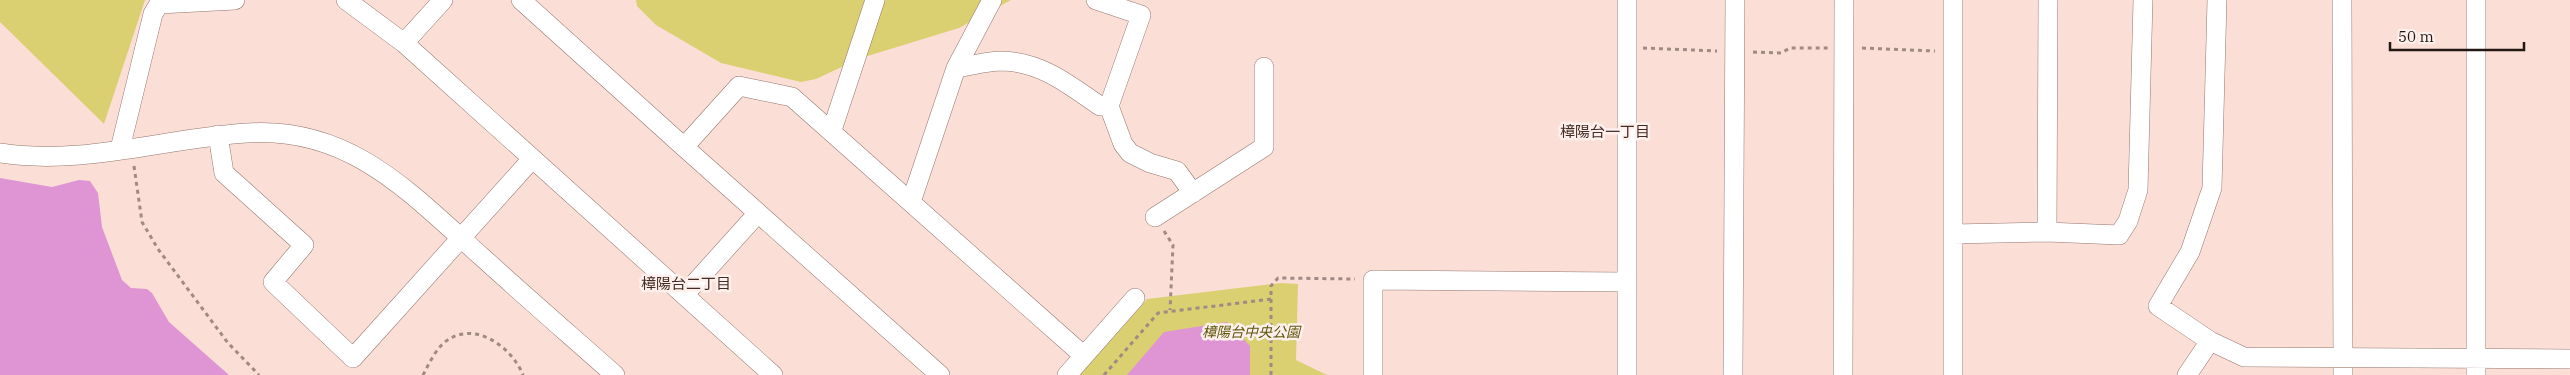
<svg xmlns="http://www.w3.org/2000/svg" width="2570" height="375" viewBox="0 0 2570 375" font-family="'IBM Plex Serif','Noto Sans JP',serif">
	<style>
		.green { fill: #dad071 }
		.water { fill: #df95d4 }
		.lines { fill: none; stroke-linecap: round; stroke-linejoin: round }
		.minor-casing { stroke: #94766d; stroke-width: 20 }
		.path { stroke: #9f8a84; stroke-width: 3; stroke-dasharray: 4 4; stroke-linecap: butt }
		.minor { stroke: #fff; stroke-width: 19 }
		.labels { text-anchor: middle; stroke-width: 5; stroke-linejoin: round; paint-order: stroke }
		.park-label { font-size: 14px; font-style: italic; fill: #5d5508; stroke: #fef0ec }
		.neighbourhood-label { font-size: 15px; fill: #442b23; stroke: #fef0ec }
	</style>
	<rect width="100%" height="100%" fill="#fbdfd7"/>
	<path class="green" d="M0,0H145L104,124L0,22Z
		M636,0H1011L959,28L861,58L816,79L801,82L721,63L656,25L637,6Z
		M1281,283L1298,284L1296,360L1327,375H1079L1147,299Z"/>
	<path class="water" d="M0,178L52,187L79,180L90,181L98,193L102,227L122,280L131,288L147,289L152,293L169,322L229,375H0Z
		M1227,322L1250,346V375H1127L1164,332Z"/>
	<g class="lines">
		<g class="minor-casing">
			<path id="minor" d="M346,0L404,43L773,375
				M521,0L684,147L739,86L792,97L1084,356
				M2217,0L2212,188L2190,252L2158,306L2210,341L2244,357L2570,359
				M2342,0L2343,375
				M2476,0V375
				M404,43L443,0
				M956,68C971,66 987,61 1002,61C1042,62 1069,85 1100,106H1109L1141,15L1096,0
				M1109,106L1123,144L1130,153L1150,163L1177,171L1193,193
				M832,130L875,0
				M218,135L224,173L304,245L273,282L353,358L532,159
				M684,147L940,375
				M120,149L153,14L159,4L235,0
				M0,153C83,166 165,138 247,133C351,126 411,194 482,257C526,297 571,336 615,375
				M911,202L956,68L992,0
				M1155,217L1264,147V67
				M2047,232L2048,0
				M1953,234L2047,232L2119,235L2128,221L2138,190L2143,0
				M685,294L758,213
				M1067,375L1135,298
				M1373,375V280L1627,282
				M1627,375V0
				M1733,375L1735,0
				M1843,375L1844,0
				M1953,375V0
				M2187,375L2210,341"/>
		</g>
		<path class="path" d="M1643,48L1717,51
			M1862,48L1935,51
			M1753,52L1781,53L1790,48H1828
			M134,166L142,222L158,249L228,343L259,375
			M1164,231L1173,245L1170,310
			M423,375C429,364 435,350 445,342C474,319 512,347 523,375
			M1104,375L1158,313L1271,299
			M1271,375V286L1278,278L1355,279"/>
		<use href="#minor" class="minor"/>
	</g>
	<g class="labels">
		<g class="park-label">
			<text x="1251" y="337">樟陽台中央公園</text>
		</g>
		<g class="neighbourhood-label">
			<text x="1605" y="137">樟陽台一丁目</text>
			<text x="686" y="289">樟陽台二丁目</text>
		</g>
	</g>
	<path d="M2390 42v8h134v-8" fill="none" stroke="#221713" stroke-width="2.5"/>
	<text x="2398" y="42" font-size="15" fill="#221713" stroke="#fef0ec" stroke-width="4" paint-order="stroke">50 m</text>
</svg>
